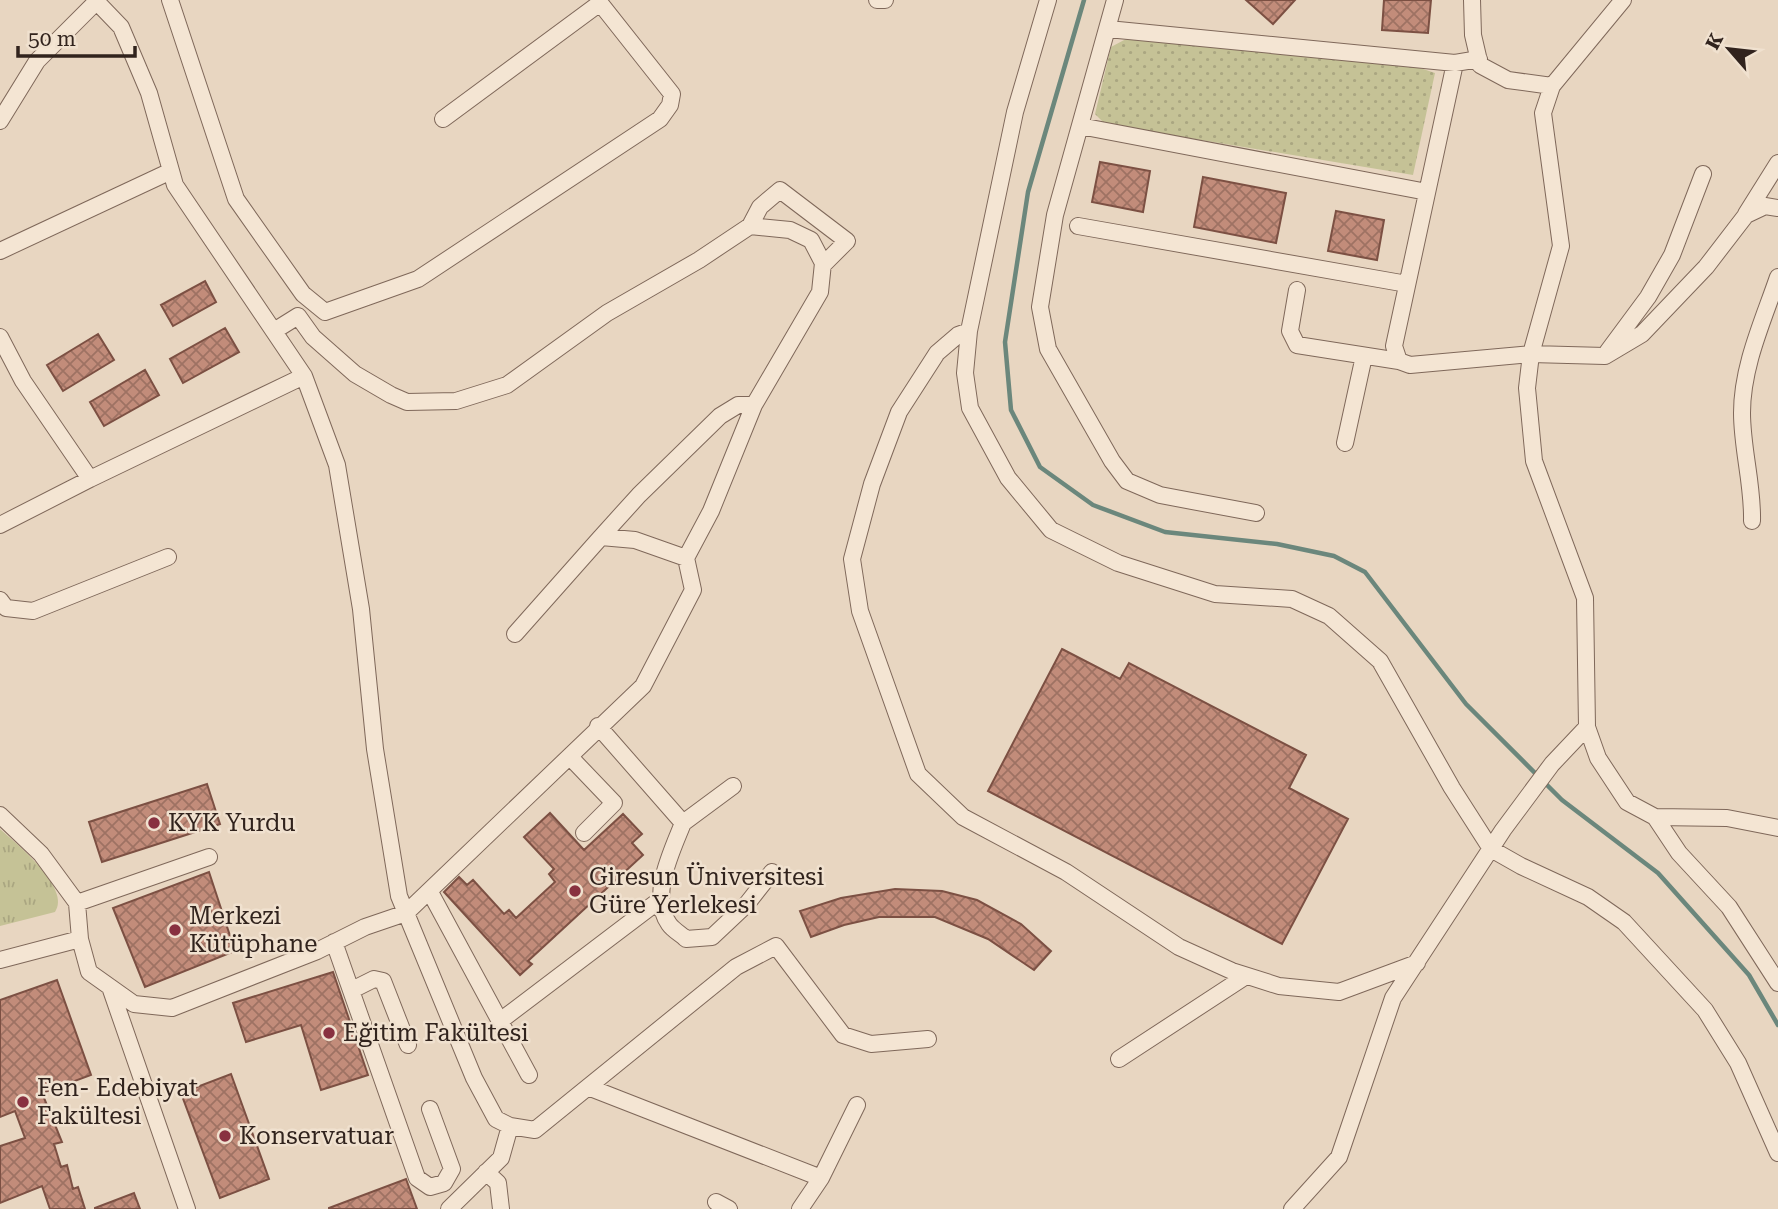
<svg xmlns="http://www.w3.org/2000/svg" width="1778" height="1209" viewBox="0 0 1778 1209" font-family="'Roboto Serif',serif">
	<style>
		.grass { fill: url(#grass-tufts) }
		.park { fill: url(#park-dots) }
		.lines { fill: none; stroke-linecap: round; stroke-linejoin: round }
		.stream { stroke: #6b877c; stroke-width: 4.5 }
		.building { fill: url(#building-cross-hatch); stroke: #7c5043; stroke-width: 2 }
		.minor-casing { stroke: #7f685a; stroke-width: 18 }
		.minor { stroke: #f4e5d3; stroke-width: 16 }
		.poi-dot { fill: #883140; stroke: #f0e1cf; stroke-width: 2.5 }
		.labels { text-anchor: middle; stroke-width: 5; stroke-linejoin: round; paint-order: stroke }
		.poi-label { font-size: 24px; fill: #31231d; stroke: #f0e1cf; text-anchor: start }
	</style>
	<defs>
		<pattern id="grass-tufts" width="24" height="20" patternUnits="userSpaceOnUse" patternTransform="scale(1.75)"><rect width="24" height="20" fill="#c5c296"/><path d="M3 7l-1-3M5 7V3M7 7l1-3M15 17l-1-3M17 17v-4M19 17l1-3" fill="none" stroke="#aaa681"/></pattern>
		<pattern id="park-dots" width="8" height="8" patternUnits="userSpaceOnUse" patternTransform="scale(1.75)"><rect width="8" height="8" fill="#c5c296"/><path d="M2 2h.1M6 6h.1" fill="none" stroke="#aaa681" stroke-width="1.8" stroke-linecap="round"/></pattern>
		<pattern id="building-cross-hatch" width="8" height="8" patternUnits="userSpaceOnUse" patternTransform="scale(1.75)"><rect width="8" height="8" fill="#c28c7a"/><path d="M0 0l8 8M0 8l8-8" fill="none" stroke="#9e7263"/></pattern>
	</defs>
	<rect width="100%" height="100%" fill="#e8d6c1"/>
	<path class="grass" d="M0,829C17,844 72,889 55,912L0,926Z"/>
	<path class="park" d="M1126,39L1417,67L1435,73L1413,175L1105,124L1095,114L1111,47Z"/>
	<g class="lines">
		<path class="stream" d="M1084,0L1028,192L1005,342L1011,410L1040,467L1093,505L1165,532L1277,544L1334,556L1365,572L1466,704L1562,800L1658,873L1749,975L1778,1025"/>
	</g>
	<path class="building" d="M1246,0H1295L1273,24Z
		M1384,0H1431L1428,33L1382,30Z
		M1100,162L1150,171L1143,212L1092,202Z
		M1203,177L1286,193L1276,243L1194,227Z
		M1336,211L1384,220L1377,260L1328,251Z
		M205,281L216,302L173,326L161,305Z
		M225,328L239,352L183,383L170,359Z
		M98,334L114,360L63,391L47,365Z
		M145,370L159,395L104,426L90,402Z
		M1062,649L1120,679L1129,663L1306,755L1289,788L1348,819L1282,944L988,791Z
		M207,784L220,824L102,862L89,822Z
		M550,813L584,850L623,814L642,834L632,843L643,855L528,961L532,964L520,975L444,892L459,877L467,885L473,880L504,914L509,910L516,918L555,882L549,874L554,869L524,837Z
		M209,872L235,951L145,987L113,908Z
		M895,889L942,891L977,900L1021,924L1051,951L1034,970L988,939L935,917H879L844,925L811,937L800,911L841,898Z
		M333,972L368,1075L321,1090L301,1025L246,1042L233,1003Z
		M57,980L91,1075L42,1093L62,1142L54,1144L61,1167L67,1165L73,1189L78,1187L85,1209H50L42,1186L0,1203V1146L25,1138L15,1111L0,1117V1000Z
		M231,1074L269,1179L220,1198L181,1093Z
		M406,1179L417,1209H329V1208Z
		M134,1193L140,1209H95V1208Z"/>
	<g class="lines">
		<g class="minor-casing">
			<path id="minor" d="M95,0L121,27L149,93L175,185L304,376L337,465L361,609L375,749L399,896L474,1078L496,1119L510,1126L535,1130L736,967L776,946L843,1035L871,1044L928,1039
				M170,0L236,199L303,294L325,312L418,279L660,119L670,105L672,94L600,3L443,119
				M877,0H885
				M1048,0L1015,112L969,331L965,373L970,408L1008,478L1051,530L1118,563L1215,594L1292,599L1329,616L1380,661L1452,788L1491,849L1521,866L1588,897L1624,922L1705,1010L1738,1063L1778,1153
				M1115,0L1055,215L1040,307L1048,349L1112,461L1127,481L1160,495L1256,513
				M1472,0L1473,35L1480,65L1508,80L1552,86
				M1623,0L1552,86L1543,113L1561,246L1531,354L1527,388L1534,461L1585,598L1587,727L1598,758L1627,802L1655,817L1727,818L1778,828
				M1108,29L1455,63L1479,59
				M1455,63L1394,346L1399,361L1410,365L1531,354L1605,356L1642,334L1706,267L1746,215L1765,206L1778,208
				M0,121L37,61L98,0
				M1080,126L1427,192
				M1746,214L1778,163
				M750,226L760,207L780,190L847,241L823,265
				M1078,226L1407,284
				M0,251L171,171
				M1297,290L1290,331L1297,345L1399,361
				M969,331L958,335L937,353L899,412L872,484L852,559L860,611L918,774L963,817L1066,872L1179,947L1232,971L1279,986L1339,992L1417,963
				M0,337L23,381L90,479L304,376
				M1608,351L1648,297L1672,255L1703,174
				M1345,443L1364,356
				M1752,521C1753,485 1742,449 1742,413C1742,366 1763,321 1778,277
				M0,525L90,479
				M601,537L639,495L720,416L738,405H754
				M0,600L6,608L33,611L168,557
				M515,634L601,537L635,540L686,558
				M598,726L683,823C672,851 649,896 669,924C673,930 681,934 686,939L712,937L746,905L772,872
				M570,757L614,803L584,833
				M0,815L41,854L77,903L80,939
				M1655,817L1679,853L1729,907L1778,983
				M683,823L733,786
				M430,892L529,1075
				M77,903L209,857
				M334,942L417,1178L430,1187L444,1183L452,1169L430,1109
				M0,960L80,939L89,972L134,1004L172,1008L317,951L365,927L406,913L643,686L693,590L686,558L711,511L754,405L820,292L823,263L811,240L790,230L750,226L699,260L607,313L507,385L456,401L407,402L391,395L355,374L313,337L298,316L274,331
				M110,987L187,1209
				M352,990L374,979L383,981L408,1045
				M500,1021L661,899
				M1119,1059L1246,976
				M588,1087L821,1178
				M486,1172L498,1183L501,1209
				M716,1202L729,1209
				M449,1209L501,1158L510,1126
				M800,1209L821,1178L857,1105
				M1292,1209L1339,1157L1393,998L1503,830L1552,764L1587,727"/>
		</g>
		<use href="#minor" class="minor"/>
	</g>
	<g class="poi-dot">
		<circle cx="154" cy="823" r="7"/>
		<circle cx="575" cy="891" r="7"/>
		<circle cx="175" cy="930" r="7"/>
		<circle cx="329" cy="1033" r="7"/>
		<circle cx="23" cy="1102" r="7"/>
		<circle cx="225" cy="1136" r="7"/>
	</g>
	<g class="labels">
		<g class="poi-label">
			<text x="168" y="831">KYK Yurdu</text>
			<text x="589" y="885">Giresun Üniversitesi<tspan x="589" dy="28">Güre Yerlekesi</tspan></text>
			<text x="189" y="924">Merkezi<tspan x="189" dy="28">Kütüphane</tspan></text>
			<text x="343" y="1041">Eğitim Fakültesi</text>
			<text x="37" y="1096">Fen- Edebiyat<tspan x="37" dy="28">Fakültesi</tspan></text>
			<text x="239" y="1144">Konservatuar</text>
		</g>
	</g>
	<g transform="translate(1729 49) rotate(298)" stroke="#f0e1cf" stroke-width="5" paint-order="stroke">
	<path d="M0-5L12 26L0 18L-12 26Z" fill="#31231d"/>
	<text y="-10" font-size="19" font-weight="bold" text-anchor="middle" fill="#31231d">K</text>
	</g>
	<path d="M18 46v10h117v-10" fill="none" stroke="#31231d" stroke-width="3.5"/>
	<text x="28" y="46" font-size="21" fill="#31231d" stroke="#f0e1cf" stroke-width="5" paint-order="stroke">50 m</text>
</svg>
